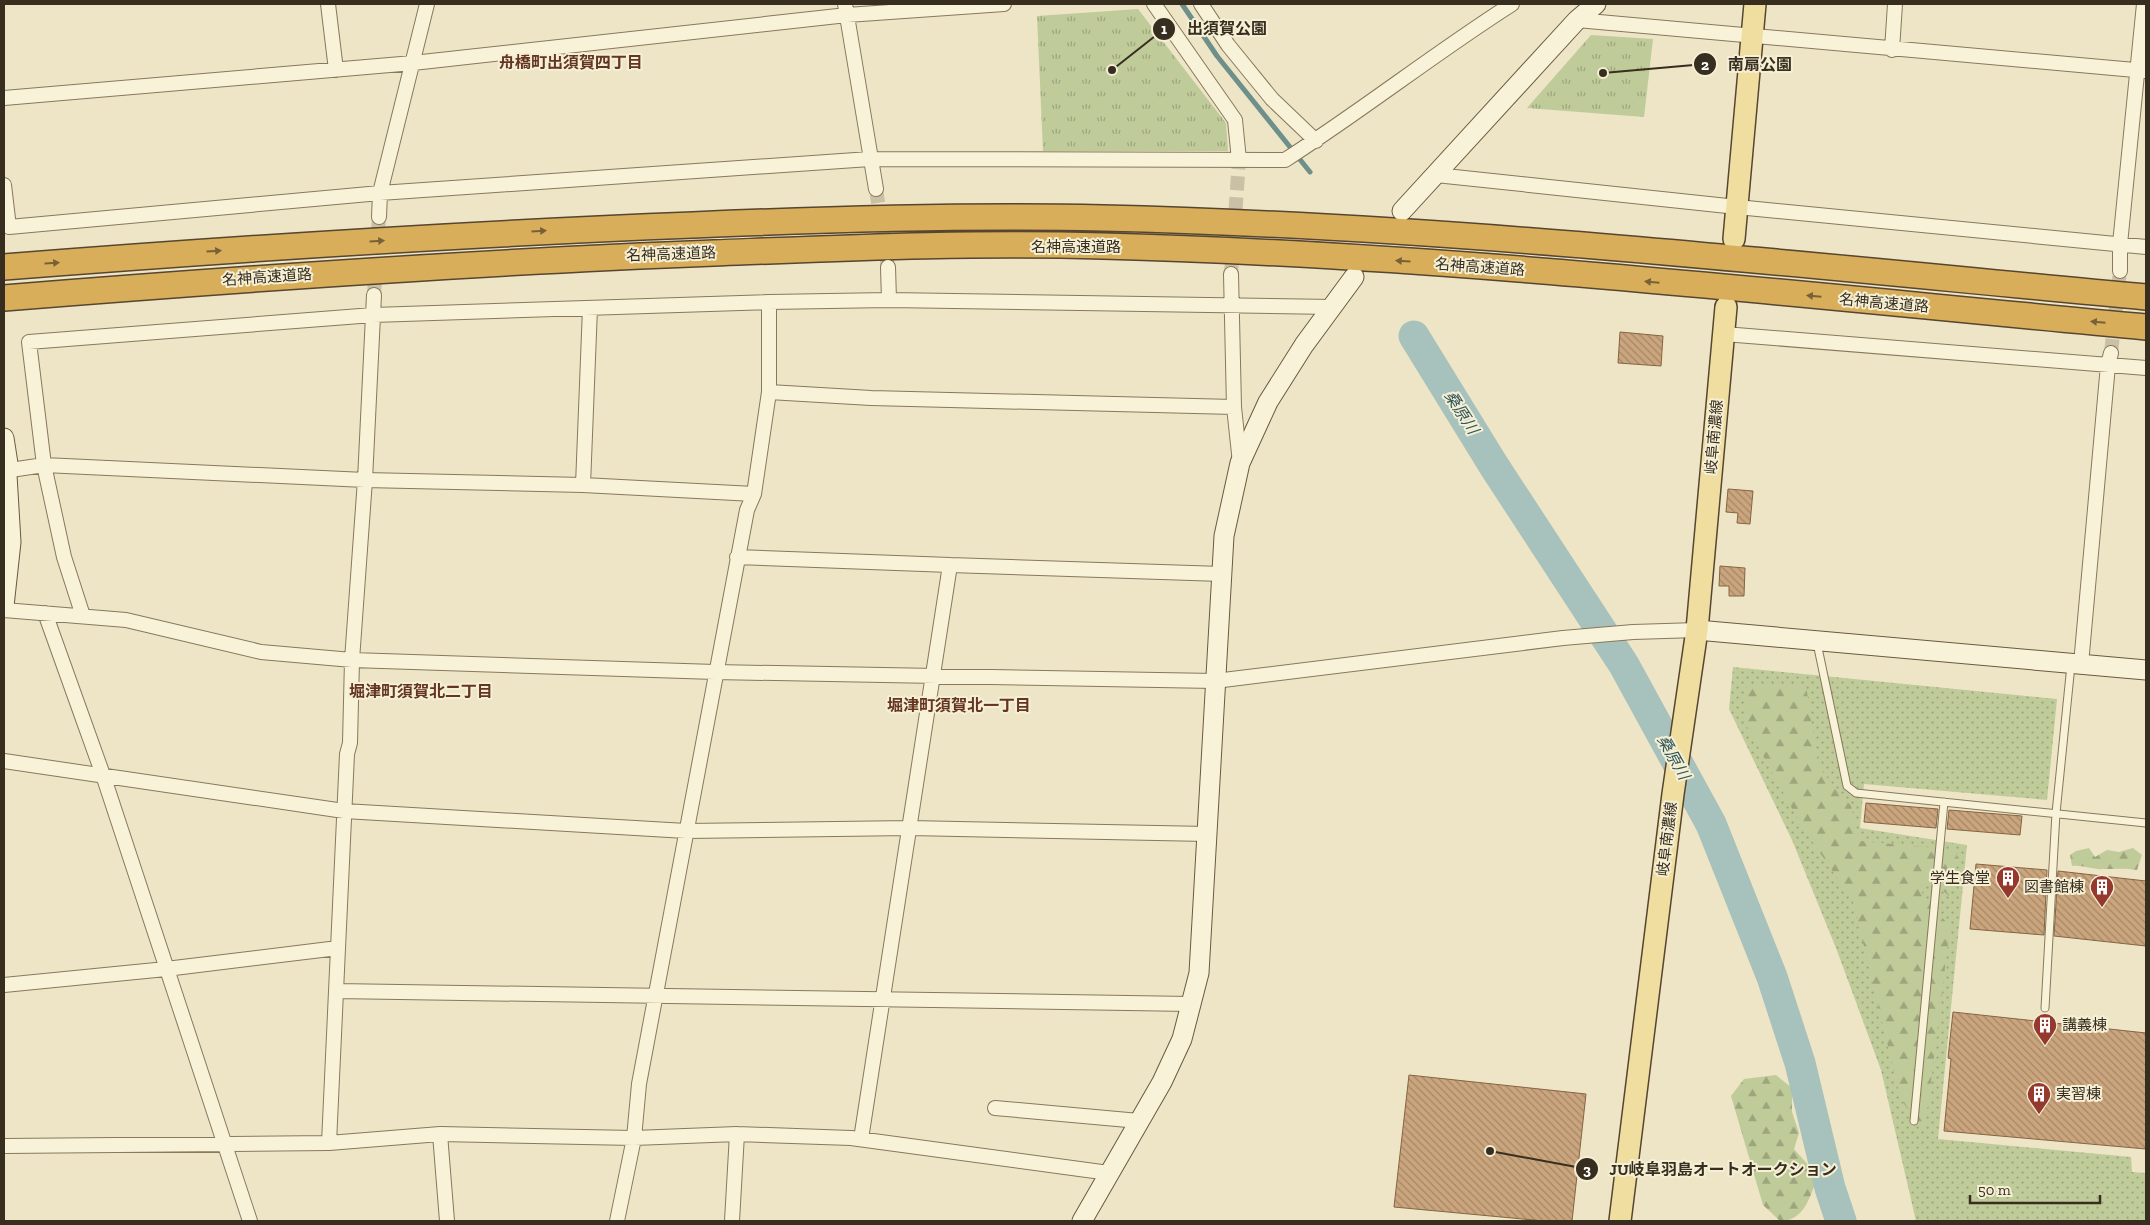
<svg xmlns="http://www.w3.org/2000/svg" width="2150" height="1225" viewBox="0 0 2150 1225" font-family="'Zilla Slab','Noto Sans JP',serif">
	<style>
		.grass { fill: url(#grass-dots) }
		.forest { fill: url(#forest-firs) }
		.park { fill: url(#park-tufts) }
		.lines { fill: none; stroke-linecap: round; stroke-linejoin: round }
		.stream { stroke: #6e8f8a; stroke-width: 5 }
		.river { stroke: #a7c1bc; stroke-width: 31 }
		.building { fill: url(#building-back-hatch); stroke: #866442 }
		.street-tunnel { stroke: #c9c0a5; stroke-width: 14; stroke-dasharray: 14 7; stroke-linecap: butt }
		.lane-casing { stroke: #88785c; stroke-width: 9 }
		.street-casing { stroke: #88785c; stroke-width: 16 }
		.secondary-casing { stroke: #6a593f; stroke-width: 21 }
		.primary-casing { stroke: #564530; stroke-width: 24 }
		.highway-casing { stroke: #564530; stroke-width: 28 }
		.lane { stroke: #f8f2d9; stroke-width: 7 }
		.street { stroke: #f8f2d9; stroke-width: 14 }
		.secondary { stroke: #f8f2d9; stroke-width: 19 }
		.primary { stroke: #efde9f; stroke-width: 21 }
		.highway { stroke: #d9ae5a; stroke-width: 25 }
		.oneway { fill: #786137 }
		.labels { text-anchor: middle; stroke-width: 4; stroke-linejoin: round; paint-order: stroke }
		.street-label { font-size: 15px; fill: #382e1f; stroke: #f5efd5 }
		.poi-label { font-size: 15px; fill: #382e1f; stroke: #f5efd5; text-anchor: end }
		.neighbourhood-label { font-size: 16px; font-weight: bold; fill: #643520; stroke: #f5efd5 }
		.water-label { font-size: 16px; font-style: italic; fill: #2f5658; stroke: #f5efd5 }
		.leader { fill: none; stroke: #382e1f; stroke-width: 2 }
		.callout-dot { fill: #382e1f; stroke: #f5efd5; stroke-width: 2 }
		.mark-label { font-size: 15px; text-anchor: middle; font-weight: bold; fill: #fff }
		.callout-label { font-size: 16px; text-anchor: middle; font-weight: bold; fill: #382e1f; stroke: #f5efd5; stroke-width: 4; stroke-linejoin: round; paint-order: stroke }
	</style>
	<defs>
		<pattern id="grass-dots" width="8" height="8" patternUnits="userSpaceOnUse" patternTransform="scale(1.25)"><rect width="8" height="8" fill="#c0cb9a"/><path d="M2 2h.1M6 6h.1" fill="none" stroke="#9da57d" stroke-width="1.8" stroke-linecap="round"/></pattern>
		<pattern id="forest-firs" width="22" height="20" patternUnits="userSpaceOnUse" patternTransform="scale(1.25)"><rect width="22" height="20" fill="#c0cb9a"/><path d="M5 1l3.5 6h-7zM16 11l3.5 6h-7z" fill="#9da57d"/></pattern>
		<pattern id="park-tufts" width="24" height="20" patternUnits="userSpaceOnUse" patternTransform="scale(1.25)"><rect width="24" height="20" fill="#c0cb9a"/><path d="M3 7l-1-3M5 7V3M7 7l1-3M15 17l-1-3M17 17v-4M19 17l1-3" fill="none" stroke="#9da57d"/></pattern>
		<pattern id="building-back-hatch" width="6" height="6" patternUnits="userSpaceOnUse" patternTransform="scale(1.25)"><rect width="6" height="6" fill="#caa57d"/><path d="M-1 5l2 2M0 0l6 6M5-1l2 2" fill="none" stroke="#a58766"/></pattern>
	</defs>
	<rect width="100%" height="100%" fill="#ede5c6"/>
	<path class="grass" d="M1733,667L2057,699L2047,800L1864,784L1860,828L1967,845L1938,1139L2131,1157L2132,1172L2146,1173V1221H1916L1881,1070L1836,948L1792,840L1729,709Z"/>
	<path class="forest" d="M1747,685L1806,686L1819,768L1851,806L1860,841L1958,850L1949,896L1929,878L1922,893L1950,927L1925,1130L1901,1100L1853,901L1801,825L1744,721Z
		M2089,848L2095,857L2107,850L2119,852L2133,848L2142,855L2137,870C2125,868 2116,869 2104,869C2093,870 2084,865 2072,866L2070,855L2076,851Z
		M1776,1075L1792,1088V1112L1799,1133L1794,1149L1818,1176C1810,1196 1805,1221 1780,1221L1763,1205L1731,1096L1744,1079Z"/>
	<path class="park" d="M1138,9L1226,123L1228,151H1043L1037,16Z
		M1591,35L1653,39L1644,117L1527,108Z"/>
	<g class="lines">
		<path class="stream" d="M1182,4L1217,56L1310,172"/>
		<path class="river" d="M1414,336L1494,466L1624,665L1711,824L1772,977L1800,1063L1830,1188L1841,1221"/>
	</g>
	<path class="building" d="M1620,332L1663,336L1661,366L1618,363Z
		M1728,489L1753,491L1750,524L1737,523L1738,513L1726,512Z
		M1720,566L1745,568L1744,596H1729V586H1719Z
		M1866,803L1938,809L1936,828L1864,822Z
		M1949,810L2022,816L2020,835L1947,829Z
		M1976,864L2047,870L2044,935L1970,929Z
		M2058,871L2146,881V946L2054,936Z
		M1953,1012L2146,1033V1149L1944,1131L1951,1059L1948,1058Z
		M1409,1075L1586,1094L1572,1221H1544L1394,1207Z"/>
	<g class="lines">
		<path class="street-tunnel" d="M876,189L888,267
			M1231,274L1239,160
			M374,295L379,217
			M2111,353L2120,271"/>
		<g class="lane-casing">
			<path id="lane" d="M1817,643L1847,786L1856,793L2146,823
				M2045,1008L2056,813L2071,665
				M1914,1121L1944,802"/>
		</g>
		<g class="street-casing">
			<path id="street" d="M328,4L336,70
				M845,4L876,189
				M1154,4L1235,120L1239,160
				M1201,4L1228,45L1272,99L1316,141
				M1577,20L2146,71
				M1892,50L1895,4
				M4,98L413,63L847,15L1004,4
				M1436,175L1737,207L2146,247
				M4,185L9,227L380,193L870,159L1285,160C1363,110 1435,53 1512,4
				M379,217L380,193L427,4
				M888,267L889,300
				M2120,271V244L2144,4
				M1231,274L1234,407L1240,463
				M1724,334L2146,368
				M769,392L871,398L1234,407
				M4,471L44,465L29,342L373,315L769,302L889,300L1333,307
				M583,485L590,308
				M737,557L950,565
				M4,610L126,620L261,652L352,660L715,672L1215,681L1563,638L1633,632L1697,630
				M45,613L103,775L250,1221
				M83,616L64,557L44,465L365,480L583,485L754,494
				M2081,664L2108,365L2111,353
				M4,761L344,811L686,831L910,828L1208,834
				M4,985L166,969L338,948
				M336,991L1191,1004
				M995,1108L1139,1121
				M440,1134L447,1221
				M861,1139L950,565L1222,574
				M329,1143L347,754L350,743L352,660L365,480L374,295
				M4,1146L329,1143L440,1134L634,1138L737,1134L851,1138L1109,1173
				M617,1221L634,1138L639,1084L747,510L754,494L769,392V302
				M732,1221L737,1134"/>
		</g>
		<g class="secondary-casing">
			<path id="secondary" d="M1402,211L1577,20L1596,4
				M4,438L9,470L7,475L11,542L4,606
				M1697,630L2146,670
				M1082,1221L1162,1082L1182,1039L1199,973L1224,536L1240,463L1268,402L1304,345L1354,277"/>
		</g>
		<g class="primary-casing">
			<path id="primary" d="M1734,239L1755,4
				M1620,1221L1673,794L1697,630L1726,307"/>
		</g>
		<g class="highway-casing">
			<path id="highway" d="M4,267C233,249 463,234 693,225C829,219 966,215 1103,218C1452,226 1799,265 2146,297
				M4,298C240,279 477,262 714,253C844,248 974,242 1103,246C1451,255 1799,295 2146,327"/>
		</g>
		<use href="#lane" class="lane"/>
		<use href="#street" class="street"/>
		<use href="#secondary" class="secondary"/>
		<use href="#primary" class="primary"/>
		<use href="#highway" class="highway"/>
	</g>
	<defs><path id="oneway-solid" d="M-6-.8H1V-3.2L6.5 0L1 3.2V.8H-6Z" transform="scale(1.25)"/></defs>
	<g class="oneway">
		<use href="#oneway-solid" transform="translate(539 231) rotate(-3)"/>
		<use href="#oneway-solid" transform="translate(377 241) rotate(-3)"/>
		<use href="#oneway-solid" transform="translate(214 251) rotate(-4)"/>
		<use href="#oneway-solid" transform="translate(1403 261) rotate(-176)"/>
		<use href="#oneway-solid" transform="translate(52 263) rotate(-4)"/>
		<use href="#oneway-solid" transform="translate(1652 282) rotate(-175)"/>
		<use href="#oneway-solid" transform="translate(1814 296) rotate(-175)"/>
		<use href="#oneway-solid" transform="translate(2098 322) rotate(-175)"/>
	</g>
	<defs>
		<g id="building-pin" transform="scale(1.25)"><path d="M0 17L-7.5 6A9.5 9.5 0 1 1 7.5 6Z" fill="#95382e" stroke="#f5efd5"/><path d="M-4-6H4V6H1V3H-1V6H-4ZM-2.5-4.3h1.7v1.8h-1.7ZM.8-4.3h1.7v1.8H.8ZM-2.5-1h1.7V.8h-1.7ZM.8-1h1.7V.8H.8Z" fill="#fff"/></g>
	</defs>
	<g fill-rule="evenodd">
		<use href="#building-pin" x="2008" y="878"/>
		<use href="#building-pin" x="2102" y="887"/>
		<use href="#building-pin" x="2045" y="1025"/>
		<use href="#building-pin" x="2039" y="1094"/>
	</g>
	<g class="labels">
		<g class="street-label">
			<text x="1076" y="252">名神高速道路</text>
			<text transform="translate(671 254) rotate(-2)" y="5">名神高速道路</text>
			<text transform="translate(1480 267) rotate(4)" y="5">名神高速道路</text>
			<text transform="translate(267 277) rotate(-4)" y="5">名神高速道路</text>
			<text transform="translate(1884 303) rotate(5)" y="5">名神高速道路</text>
			<text transform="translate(1714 437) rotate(-85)" y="5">岐阜南濃線</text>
			<text transform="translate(1667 839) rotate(-83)" y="5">岐阜南濃線</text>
		</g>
		<g class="poi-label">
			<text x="1990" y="883">学生食堂</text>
			<text x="2084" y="892">図書館棟</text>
			<text x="2062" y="1030" text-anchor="start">講義棟</text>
			<text x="2056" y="1099" text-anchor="start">実習棟</text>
		</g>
		<g class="neighbourhood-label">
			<text x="571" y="68">舟橋町出須賀四丁目</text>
			<text x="421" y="697">堀津町須賀北二丁目</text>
			<text x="959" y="711">堀津町須賀北一丁目</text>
		</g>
		<g class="water-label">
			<text transform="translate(1462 412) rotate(57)" y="6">桑原川</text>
			<text transform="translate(1674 757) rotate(61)" y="6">桑原川</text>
		</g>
	</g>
	<path class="leader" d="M1112 70L1164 29M1603 73L1705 64M1490 1151L1587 1169"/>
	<g class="callout-dot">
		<circle cx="1112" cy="70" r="5"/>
		<circle cx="1603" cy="73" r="5"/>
		<circle cx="1490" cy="1151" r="5"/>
		<circle cx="1164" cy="29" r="12"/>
		<circle cx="1705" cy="64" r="12"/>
		<circle cx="1587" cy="1169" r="12"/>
	</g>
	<g class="mark-label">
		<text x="1164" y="34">1</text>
		<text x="1705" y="70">2</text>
		<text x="1587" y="1175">3</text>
	</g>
	<g class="callout-label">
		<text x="1227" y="34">出須賀公園</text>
		<text x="1760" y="70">南扇公園</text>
		<text x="1723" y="1175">JU岐阜羽島オートオークション</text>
	</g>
	<rect width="2150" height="1225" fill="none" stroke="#382e1f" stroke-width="10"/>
	<path d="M1970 1195v8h130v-8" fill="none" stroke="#382e1f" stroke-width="2.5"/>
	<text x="1978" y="1195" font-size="15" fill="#382e1f" stroke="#f5efd5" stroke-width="4" paint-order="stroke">50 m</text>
</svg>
